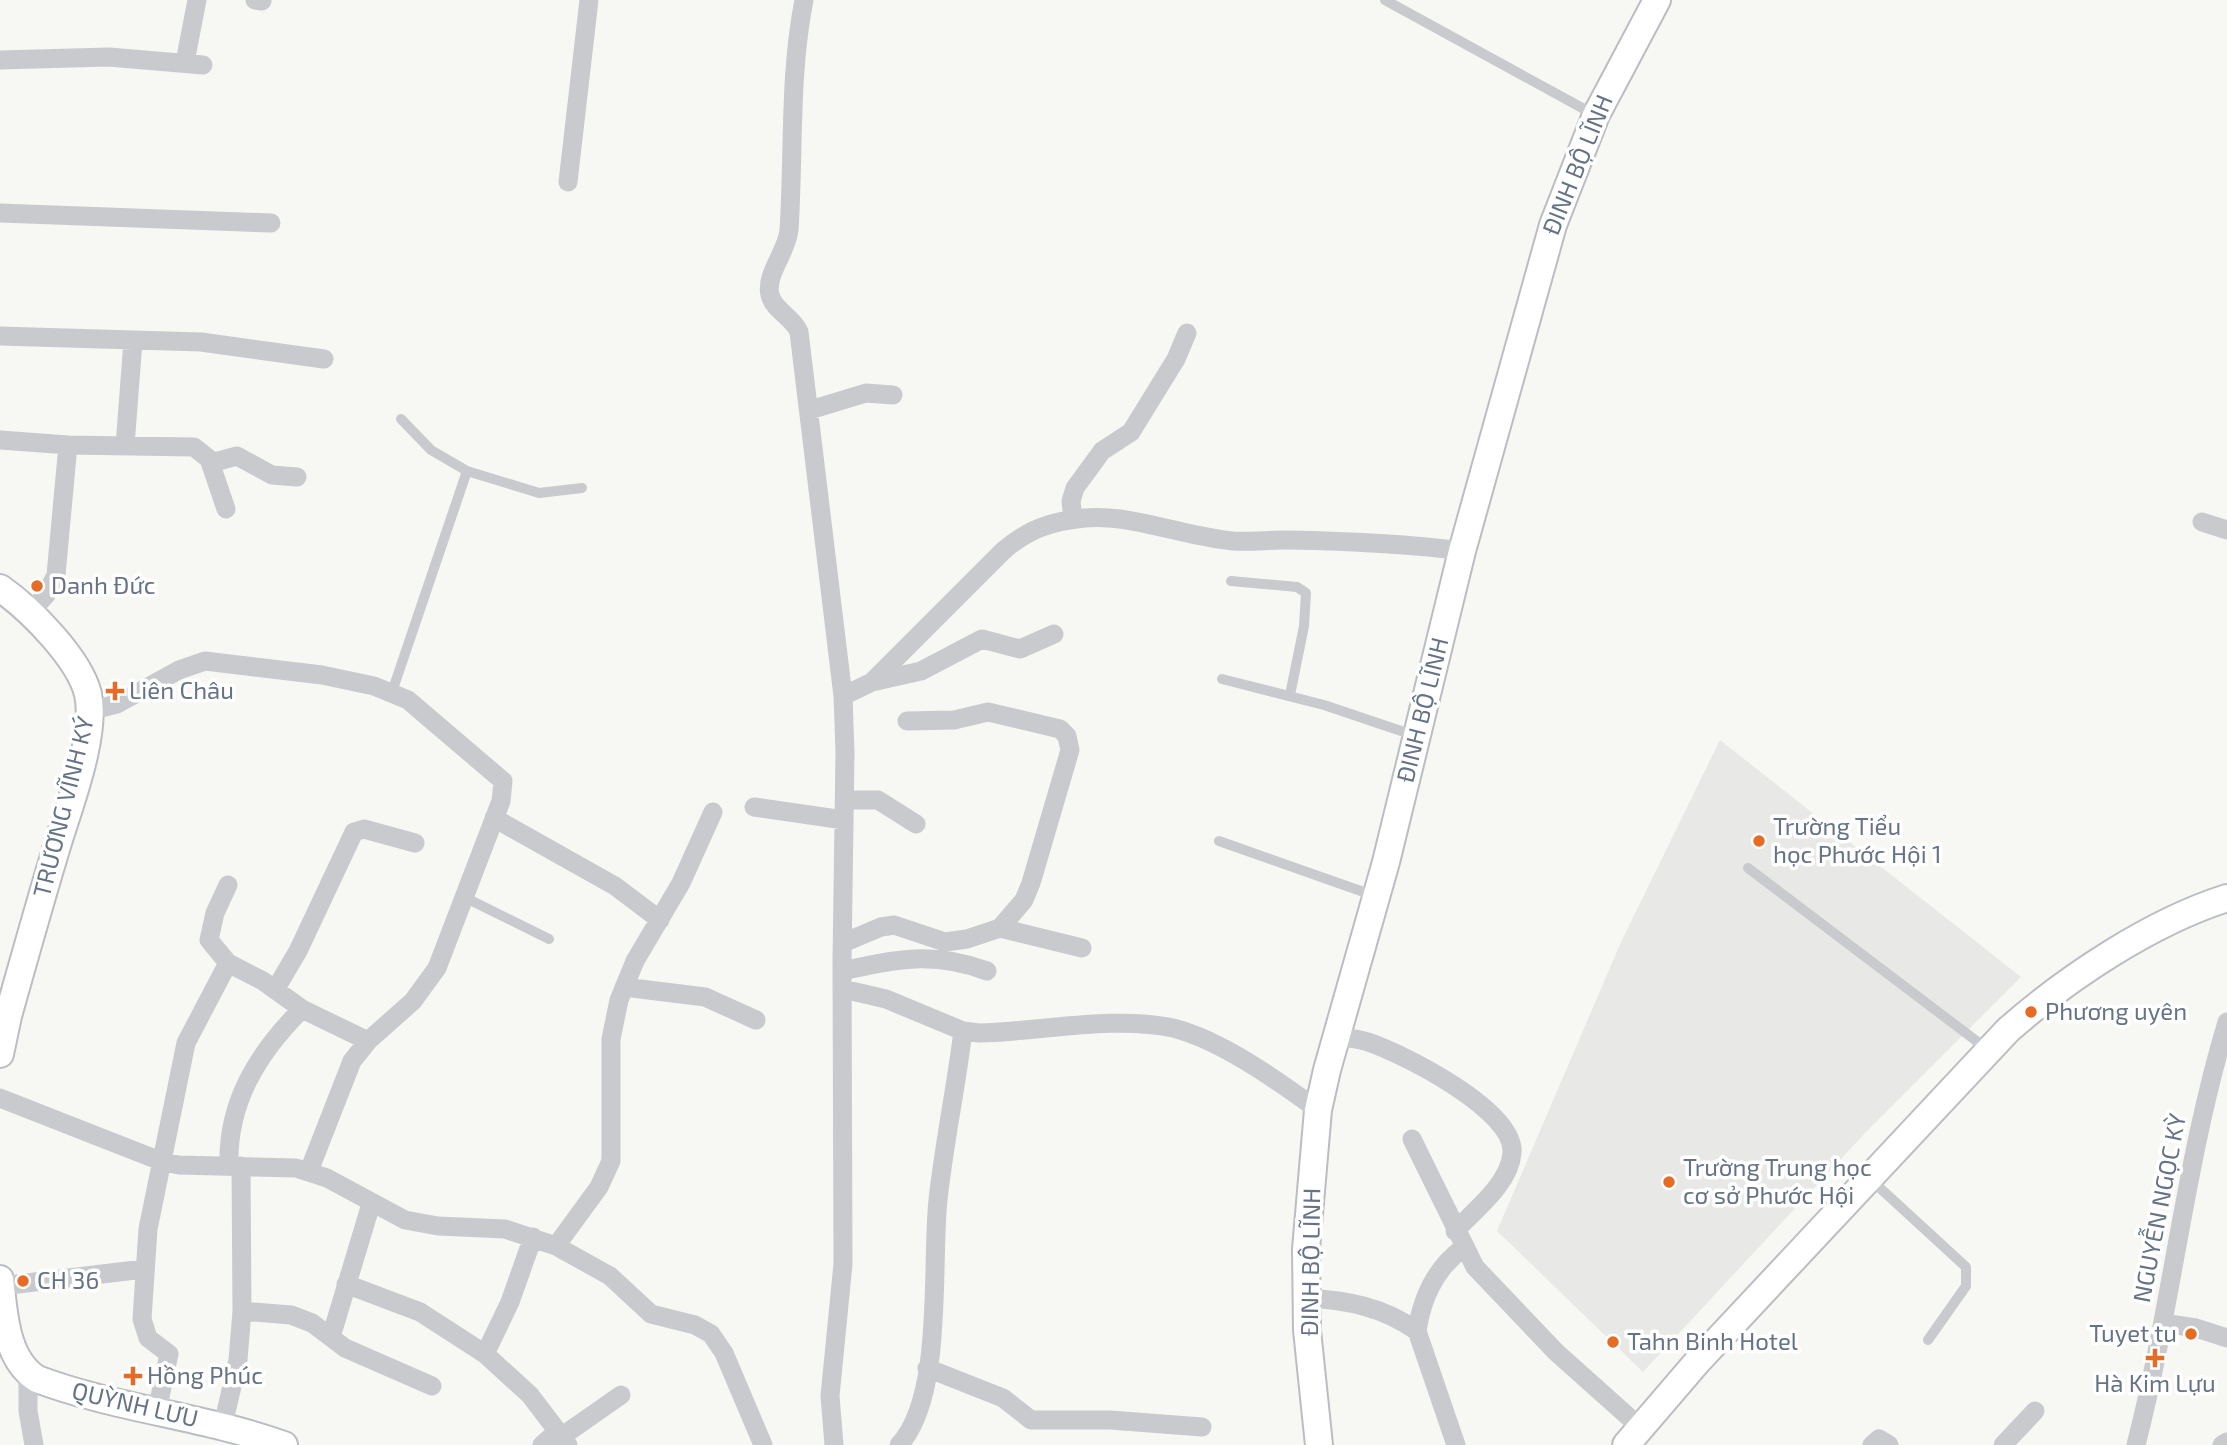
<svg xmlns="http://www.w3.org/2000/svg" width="2227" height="1445" viewBox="0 0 2227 1445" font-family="'Exo 2',sans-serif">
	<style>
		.built { fill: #e8e8e7 }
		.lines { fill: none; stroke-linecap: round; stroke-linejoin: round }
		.secondary-casing { stroke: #babdc2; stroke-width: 30 }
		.lane { stroke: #c8cace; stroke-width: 10 }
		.street { stroke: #c8cace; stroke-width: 19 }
		.secondary { stroke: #fff; stroke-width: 26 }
		.poi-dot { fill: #e66b25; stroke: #fff; stroke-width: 2.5 }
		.labels { text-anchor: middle; stroke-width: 7; stroke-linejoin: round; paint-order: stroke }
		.street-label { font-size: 24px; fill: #667386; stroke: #fff }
		.poi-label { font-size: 24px; fill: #667386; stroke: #fff; text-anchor: start }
	</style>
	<rect width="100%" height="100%" fill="#f7f7f4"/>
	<path class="built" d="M1720,740L2021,977L1865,1133L1643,1372L1497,1231L1621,942Z"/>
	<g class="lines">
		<g class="secondary-casing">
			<path id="secondary" d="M0,588C30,609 79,658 88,694C97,735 69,806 57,846C40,902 24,959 8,1016L0,1054
				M0,1279C4,1312 5,1359 37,1379C117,1409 203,1416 284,1445
				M1319,1445L1307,1330L1306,1249L1318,1110L1327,1070L1386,862L1462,551L1553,225L1596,115L1657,0
				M1626,1445L1698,1361L2008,1030C2067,978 2151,922 2227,898"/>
		</g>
		<path class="lane" d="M1385,0L1595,115
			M467,471L539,493L582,488
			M1231,581L1297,587L1306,593L1304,626L1290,695
			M1222,679L1324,705L1416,736
			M392,692L467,471L431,450L401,419
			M1219,841L1375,896
			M1748,868L1987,1049
			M466,898L549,939
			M1869,1178L1966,1267V1286L1928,1340"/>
		<path class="street" d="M255,0L262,1
			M804,0C789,76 794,153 789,230C787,252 765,274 770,295C774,311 793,317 799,332L843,696L845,752L842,961L843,1264L830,1396L834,1445
			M0,60L109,57L203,65
			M185,62L197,0
			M568,182L589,0
			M0,213L271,223
			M0,336L201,342L324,359
			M810,410L866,393L893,395
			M0,440L68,445L194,447L209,459L226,509
			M125,446L133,341
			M211,463L237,456L272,475L297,477
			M1073,519L1071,501L1075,488L1102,451L1131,432L1176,359L1187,333
			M2202,522L2227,530
			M29,613L46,595L56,575L68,445
			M872,682L1003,551C1028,529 1052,521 1085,518C1134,514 1184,537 1233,541C1250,542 1268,540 1286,540C1345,541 1404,543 1462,551
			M843,696L872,682L921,671L982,639L1020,649L1054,634
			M89,711L117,704L179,670L205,661L322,675L374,686L408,700L503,781L501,801L437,968L413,1001L368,1041L352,1061L309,1171
			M907,721L954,720L988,712L1060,729L1067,736L1070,750L1031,883L1024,900L1000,928
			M845,800H878L916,824
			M754,807L844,820
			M494,818L615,886L660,920
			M843,943L881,927L894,925L945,942L967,939L1000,928L1082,948
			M228,963L263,981L302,1009L368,1041
			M842,971C897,959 933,951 987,971
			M624,987L705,997L756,1020
			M843,989L886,999L963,1031L979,1033C1039,1032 1113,1015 1173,1028C1221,1040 1278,1081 1318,1110
			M275,990L298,951L354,832L364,829L415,843
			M1336,1036C1347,1038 1358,1039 1368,1042C1404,1054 1516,1111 1512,1153C1510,1183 1475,1210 1455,1231
			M0,1098L163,1162L179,1165L296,1168L327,1178L405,1220L438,1226L505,1229L556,1246L610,1276L651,1314L695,1325L711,1334L724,1353L763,1445
			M1412,1139L1475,1267L1556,1352L1641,1428
			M229,1166C227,1102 258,1053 302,1009
			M556,1246L599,1187L611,1161V1039L619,1000L635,961L681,883L713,812
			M346,1284L420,1312L485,1354L530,1395L568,1445
			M1,1286L144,1269
			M1306,1298C1347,1300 1383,1307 1417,1331
			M242,1311L291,1315L312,1323L345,1348L432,1386
			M2163,1323L2196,1328L2227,1338
			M331,1337L371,1204
			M485,1354L510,1302L533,1237
			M927,1368L1003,1398L1031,1420H1110L1202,1427
			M28,1373V1411L34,1445
			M157,1411L169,1354L148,1338L142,1319L148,1229L186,1043L228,963L209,940L215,913L228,885
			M223,1425L238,1360L242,1311L241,1166
			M561,1437L621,1395
			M542,1445L558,1431
			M899,1445C944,1397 931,1264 938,1200C944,1144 956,1088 963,1031
			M1456,1445L1417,1331C1422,1297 1436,1268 1463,1248
			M1872,1445L1879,1439L1889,1445
			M2003,1445L2035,1411
			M2136,1445C2172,1305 2185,1161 2227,1022
			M2222,1445L2227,1442"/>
		<use href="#secondary" class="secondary"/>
	</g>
	<g class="poi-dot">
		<circle cx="37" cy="586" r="7"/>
		<path d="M111.5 680.5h7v7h7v7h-7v7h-7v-7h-7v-7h7z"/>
		<circle cx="1759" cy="841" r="7"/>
		<circle cx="2031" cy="1012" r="7"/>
		<circle cx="1669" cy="1182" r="7"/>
		<circle cx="23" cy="1281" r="7"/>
		<circle cx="2191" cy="1334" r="7"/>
		<circle cx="1613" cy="1342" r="7"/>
		<path d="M2151.5 1347.5h7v7h7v7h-7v7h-7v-7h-7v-7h7z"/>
		<path d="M129.5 1365.5h7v7h7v7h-7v7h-7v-7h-7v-7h7z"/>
	</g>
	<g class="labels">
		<g class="street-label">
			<text transform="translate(1578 165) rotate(-68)" y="8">ĐINH BỘ LĨNH</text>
			<text transform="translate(1423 710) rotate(-76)" y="8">ĐINH BỘ LĨNH</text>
			<text transform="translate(64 807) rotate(-76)" y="8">TRƯƠNG VĨNH KÝ</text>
			<text transform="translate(2160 1208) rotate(-79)" y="8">NGUYỄN NGỌC KỲ</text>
			<text transform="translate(1311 1262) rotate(-89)" y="8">ĐINH BỘ LĨNH</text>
			<text transform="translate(135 1405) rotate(13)" y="8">QUỲNH LƯU</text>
		</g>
		<g class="poi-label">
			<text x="51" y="594">Danh Đức</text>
			<text x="129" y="699">Liên Châu</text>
			<text x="1773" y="835">Trường Tiểu<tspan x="1773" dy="28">học Phước Hội 1</tspan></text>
			<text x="2045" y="1020">Phương uyên</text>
			<text x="1683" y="1176">Trường Trung học<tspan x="1683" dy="28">cơ sở Phước Hội</tspan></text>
			<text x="37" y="1289">CH 36</text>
			<text x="2177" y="1342" text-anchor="end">Tuyet tu</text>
			<text x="1627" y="1350">Tahn Binh Hotel</text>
			<text x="147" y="1384">Hồng Phúc</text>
			<text x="2155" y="1392" text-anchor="middle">Hà Kim Lựu</text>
		</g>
	</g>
</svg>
